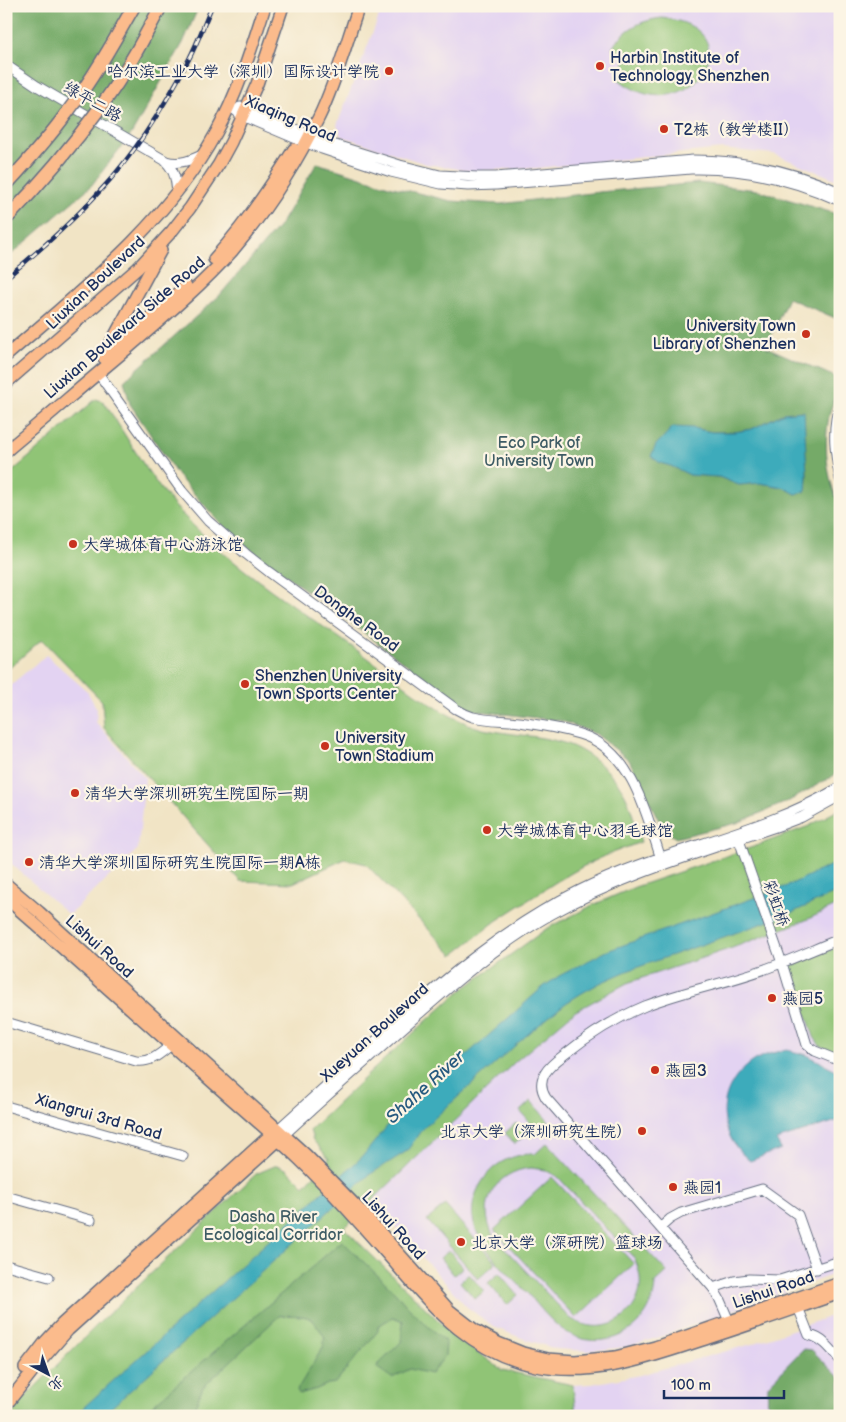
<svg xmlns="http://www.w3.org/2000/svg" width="846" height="1422" viewBox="0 0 846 1422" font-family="'Balsamiq Sans','LXGW WenKai TC',sans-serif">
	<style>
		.built { fill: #e3d3f2 }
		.green { fill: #90c476; stroke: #567a6a; fill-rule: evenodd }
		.forest { fill: #74aa67; stroke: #486c62; fill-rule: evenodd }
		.water { fill: #3dabbb; stroke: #2c6d8c }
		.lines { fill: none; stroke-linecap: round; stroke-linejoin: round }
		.minor-casing { stroke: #666e82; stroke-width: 11 }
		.major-casing { stroke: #666e82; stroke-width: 14 }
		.minor { stroke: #fff; stroke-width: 9 }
		.major { stroke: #fbbb8c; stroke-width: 11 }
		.rail-casing { stroke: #1b2f5e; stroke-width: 4.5 }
		.rail { stroke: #fcf5e5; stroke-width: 2.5; stroke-dasharray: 8; stroke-linecap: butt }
		.highway-bridge-casing { stroke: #666e82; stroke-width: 15; stroke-linecap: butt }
		.highway-bridge { stroke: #fbbb8c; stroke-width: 12 }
		.poi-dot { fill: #c8321e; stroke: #fcf5e5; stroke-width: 2 }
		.labels { text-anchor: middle; stroke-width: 4.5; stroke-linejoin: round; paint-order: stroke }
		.poi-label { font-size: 16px; fill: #1b2f5e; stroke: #fcf5e5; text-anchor: start }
		.street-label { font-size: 16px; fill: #1b2f5e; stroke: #fcf5e5 }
		.park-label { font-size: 16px; fill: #3e5c65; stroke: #fcf5e5 }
		.water-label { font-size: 18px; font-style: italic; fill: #275a7f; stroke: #fcf5e5 }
	</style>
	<rect width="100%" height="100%" fill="#fcf5e5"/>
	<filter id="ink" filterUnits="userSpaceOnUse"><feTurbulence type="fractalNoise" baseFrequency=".02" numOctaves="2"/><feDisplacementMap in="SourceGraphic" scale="10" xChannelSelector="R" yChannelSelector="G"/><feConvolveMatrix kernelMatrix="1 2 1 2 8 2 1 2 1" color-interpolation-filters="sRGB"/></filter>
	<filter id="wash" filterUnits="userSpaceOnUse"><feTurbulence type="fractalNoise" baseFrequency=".0096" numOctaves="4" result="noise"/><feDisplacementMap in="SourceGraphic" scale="20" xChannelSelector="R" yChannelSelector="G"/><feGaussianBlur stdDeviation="1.12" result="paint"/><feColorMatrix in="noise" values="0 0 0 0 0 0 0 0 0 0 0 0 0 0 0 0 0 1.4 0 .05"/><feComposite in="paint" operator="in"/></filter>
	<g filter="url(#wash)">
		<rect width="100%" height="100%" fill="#f1e4c5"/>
		<path class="built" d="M383,6H840V181L774,154L722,149L538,168L470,171L426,164L341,136L337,125Z
			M46,655L87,691L97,709L96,722L145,778L138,849L69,915L6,859V689Z
			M840,904V1272L657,1338L626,1347L589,1351L556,1349L524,1339L494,1327L467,1307L372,1201L516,1061L574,1012L627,983L732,948L806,920Z
			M840,1313V1416H576L573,1385L592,1384L640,1375L752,1344Z"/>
		<path class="green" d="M662,18C760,28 685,139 616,77C628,67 628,54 612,48C626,28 639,21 662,18Z
			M96,399L104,402C123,431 140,461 160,488C214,558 297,607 368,658C404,684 440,717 483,729C510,735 538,735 564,743C591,752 617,775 628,801C633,815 637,829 641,842L609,854L582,867L556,882L496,921L453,955L366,864L345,859L293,883L240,881L104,728L102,701L42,639L6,671V477Z
			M840,809V904L806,920L732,948L627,983L574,1012L516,1061L344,1228L451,1333L502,1370L573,1385L576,1416H10L21,1401L99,1323L256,1174L277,1165L288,1170L304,1186L329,1159L313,1140L310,1130L376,1067L455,995L546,929L593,905L635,887L753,847L809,826Z
			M840,946V1054L820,1046L814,1037L790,966Z
			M531,1101L550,1123L539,1133L520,1111Z
			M516,1123L526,1134L515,1144L505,1133Z
			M547,1143L667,1272L655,1283C654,1325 610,1353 572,1335C554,1327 541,1308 528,1294C497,1261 449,1225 486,1176C497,1161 517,1153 535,1154ZM531,1168L545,1170L558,1177L634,1258C657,1302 612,1345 570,1318L494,1237C476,1205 495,1171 531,1168Z
			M552,1177L634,1264L576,1318L494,1230Z
			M445,1205L496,1263L478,1279L427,1220Z
			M449,1250L463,1267L454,1275L440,1258Z
			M499,1273L518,1295L507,1305L488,1283Z
			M469,1274L484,1291L475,1299L460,1282Z"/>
		<path class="forest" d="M6,6H199L183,43L132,133L91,186L6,259Z
			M317,163L389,186L451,201L500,204L599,192L699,183L757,190L840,215V320L788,298L766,347L840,379C840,390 833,400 830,412C823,442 826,478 840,506V772L789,801L737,823L676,838L664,831L629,760L596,734L562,721L471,710L432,683L231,535L178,476L130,404L124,381L219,296L280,225ZM803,411L807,476L806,491L796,494L783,487L760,483L739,485L719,477L690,475L671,466L660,463L692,428L712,432H735L752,429L784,413Z
			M342,1241L396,1293C410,1312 428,1326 446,1342L445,1356L431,1374L410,1369L392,1378L376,1367L401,1342L403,1321L393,1317L378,1326V1331L335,1383L328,1384L317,1389L299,1394L297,1390L323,1347L325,1338C322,1333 315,1320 309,1318C303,1315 286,1315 279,1316L203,1387L191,1416H140Z
			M803,1349L812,1350L840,1378V1416H767L768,1385Z"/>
		<path class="water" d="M804,411L807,476L806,491L796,494L783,487L760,483L739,485L719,477L690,475L671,466L660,463L651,456L656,445L673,427L692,428L712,432H735L752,429L784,413Z
			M840,861V891L789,914L627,971L600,983L582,993L566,1003L528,1034L429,1123L420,1132L407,1151L369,1175L102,1416H74L362,1157L389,1124L543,987L559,976L607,951L787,886Z
			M787,1050L807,1055L840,1072V1120L776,1140L781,1149L750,1161C713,1131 716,1084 757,1059C766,1054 777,1052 787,1050Z"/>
	</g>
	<g filter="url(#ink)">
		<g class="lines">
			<g class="minor-casing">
				<path id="minor" d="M6,65L37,86L166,161C180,165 191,160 204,154
					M230,106L242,116L299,140L322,149L391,172L441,184L468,186L496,185L691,169C743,168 793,179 840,201
					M240,107L246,108L326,142L400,165L440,175L478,177H496L693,160C745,160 793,171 840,192
					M166,162C175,171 176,181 177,193
					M98,373L182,491L208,521L246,554L269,572L456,709C461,712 467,715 473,717C490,721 508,720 526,723C546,726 566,729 585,736C635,754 648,821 663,865
					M840,403C831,428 835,454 840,479
					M739,840L782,963L807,1045L815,1051L840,1061
					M6,1022L136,1061C151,1063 160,1054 171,1045
					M6,1106L183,1156
					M278,1129C312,1098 347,1067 382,1035C443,980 505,927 580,890C663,848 759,835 840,787
					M284,1135C323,1099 363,1064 402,1029C449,987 497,945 552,914C624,874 704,852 781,825L802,817L840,796
					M6,1196L91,1220
					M660,1228L670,1219L681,1213L762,1189L798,1215L817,1269
					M6,1265L49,1277
					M713,1288L734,1281L749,1279L780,1280L840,1261
					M798,1307L809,1335C823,1338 831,1349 840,1360
					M729,1321L719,1298L713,1288L546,1098C534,1079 549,1066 564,1055C590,1034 614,1019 645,1006C688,989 734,982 776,965C798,957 819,947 840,939"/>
			</g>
			<g class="major-casing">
				<path id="major" d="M214,259C245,225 270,188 294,149
					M106,352L161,250
					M6,356C83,289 166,224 216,133C238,93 251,50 265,6
					M104,358L186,286
					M6,383L138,268L172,231L190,208L219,164L231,142L257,84L283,6
					M6,451C47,417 87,382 128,348C164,317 201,286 233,250C267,210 296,164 319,117C336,82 346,43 359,6
					M6,884L39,912L306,1155L362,1212L449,1310L476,1331L498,1343L523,1353L548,1359L575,1361L615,1357L655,1347L840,1283
					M6,898C70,955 135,1012 199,1070C232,1100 267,1129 299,1159C330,1189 359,1222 387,1254C431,1304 467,1352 536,1366C596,1378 653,1356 708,1338C752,1324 796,1308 840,1293
					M25,1368L46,1341L62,1324L276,1130
					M6,1405L39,1363L68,1330L283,1136"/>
			</g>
			<use href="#minor" class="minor"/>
			<use href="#major" class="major"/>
			<g class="rail-casing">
				<path id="rail" d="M6,278C39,251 71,223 99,192C136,153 164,107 189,59C198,42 204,24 212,6"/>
			</g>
			<use href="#rail" class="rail"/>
			<g class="highway-bridge-casing">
				<path id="highway-bridge" d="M6,185C27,162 48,139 66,114C92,80 113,43 134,6
					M6,219C41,183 73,145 102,105C125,74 143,40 161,6"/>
			</g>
			<use href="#highway-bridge" class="highway-bridge"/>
		</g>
	</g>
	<g class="poi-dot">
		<circle cx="600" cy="66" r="5"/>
		<circle cx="389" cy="71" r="5"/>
		<circle cx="664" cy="129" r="5"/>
		<circle cx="806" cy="334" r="5"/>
		<circle cx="73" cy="544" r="5"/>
		<circle cx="245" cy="684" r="5"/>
		<circle cx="325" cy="746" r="5"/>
		<circle cx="75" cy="793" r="5"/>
		<circle cx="487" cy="830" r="5"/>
		<circle cx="29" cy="862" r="5"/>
		<circle cx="772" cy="998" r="5"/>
		<circle cx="655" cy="1070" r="5"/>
		<circle cx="642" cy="1131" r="5"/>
		<circle cx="673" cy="1187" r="5"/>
		<circle cx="461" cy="1242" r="5"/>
	</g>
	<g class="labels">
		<g class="poi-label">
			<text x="610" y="63">Harbin Institute of<tspan x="610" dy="18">Technology, Shenzhen</tspan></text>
			<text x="379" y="77" text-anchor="end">哈尔滨工业大学（深圳）国际设计学院</text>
			<text x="674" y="135">T2栋（教学楼II）</text>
			<text x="796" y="331" text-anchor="end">University Town<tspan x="796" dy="18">Library of Shenzhen</tspan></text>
			<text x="83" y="550">大学城体育中心游泳馆</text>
			<text x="255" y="681">Shenzhen University<tspan x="255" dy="18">Town Sports Center</tspan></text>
			<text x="335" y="743">University<tspan x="335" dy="18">Town Stadium</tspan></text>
			<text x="85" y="799">清华大学深圳研究生院国际一期</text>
			<text x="497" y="836">大学城体育中心羽毛球馆</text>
			<text x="39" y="868">清华大学深圳国际研究生院国际一期A栋</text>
			<text x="782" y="1004">燕园5</text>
			<text x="665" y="1076">燕园3</text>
			<text x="632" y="1137" text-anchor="end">北京大学（深圳研究生院）</text>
			<text x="683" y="1193">燕园1</text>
			<text x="471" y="1248">北京大学（深研院）篮球场</text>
		</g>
		<g class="street-label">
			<text transform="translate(93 101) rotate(30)" y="6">绿平二路</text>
			<text transform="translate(291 118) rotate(23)" y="6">Xiaqing Road</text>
			<text transform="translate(95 282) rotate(-43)" y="6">Liuxian Boulevard</text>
			<text transform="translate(124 327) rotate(-41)" y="6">Liuxian Boulevard Side Road</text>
			<text transform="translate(357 618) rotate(36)" y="6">Donghe Road</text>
			<text transform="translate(777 903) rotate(71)" y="6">彩虹桥</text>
			<text transform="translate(100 946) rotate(42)" y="6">Lishui Road</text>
			<text transform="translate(374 1032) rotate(-42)" y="6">Xueyuan Boulevard</text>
			<text transform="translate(99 1116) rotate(16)" y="6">Xiangrui 3rd Road</text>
			<text transform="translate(394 1225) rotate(48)" y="6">Lishui Road</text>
			<text transform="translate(773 1289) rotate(-19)" y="6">Lishui Road</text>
		</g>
		<g class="park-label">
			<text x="539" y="448">Eco Park of<tspan x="539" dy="18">University Town</tspan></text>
			<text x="273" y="1222">Dasha River<tspan x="273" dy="18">Ecological Corridor</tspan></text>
		</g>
		<g class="water-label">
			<text transform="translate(425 1087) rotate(-42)" y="6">Shahe River</text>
		</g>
	</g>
	<rect width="846" height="1422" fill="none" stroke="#fcf5e5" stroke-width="25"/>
	<g transform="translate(48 1374) rotate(139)" stroke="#fcf5e5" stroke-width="4" paint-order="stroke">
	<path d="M0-4L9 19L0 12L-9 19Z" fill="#1b2f5e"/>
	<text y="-8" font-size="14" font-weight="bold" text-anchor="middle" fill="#1b2f5e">北</text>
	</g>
	<path d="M664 1390v8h120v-8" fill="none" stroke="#1b2f5e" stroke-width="2.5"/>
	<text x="671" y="1390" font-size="15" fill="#1b2f5e" stroke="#fcf5e5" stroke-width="4" paint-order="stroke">100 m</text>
</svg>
